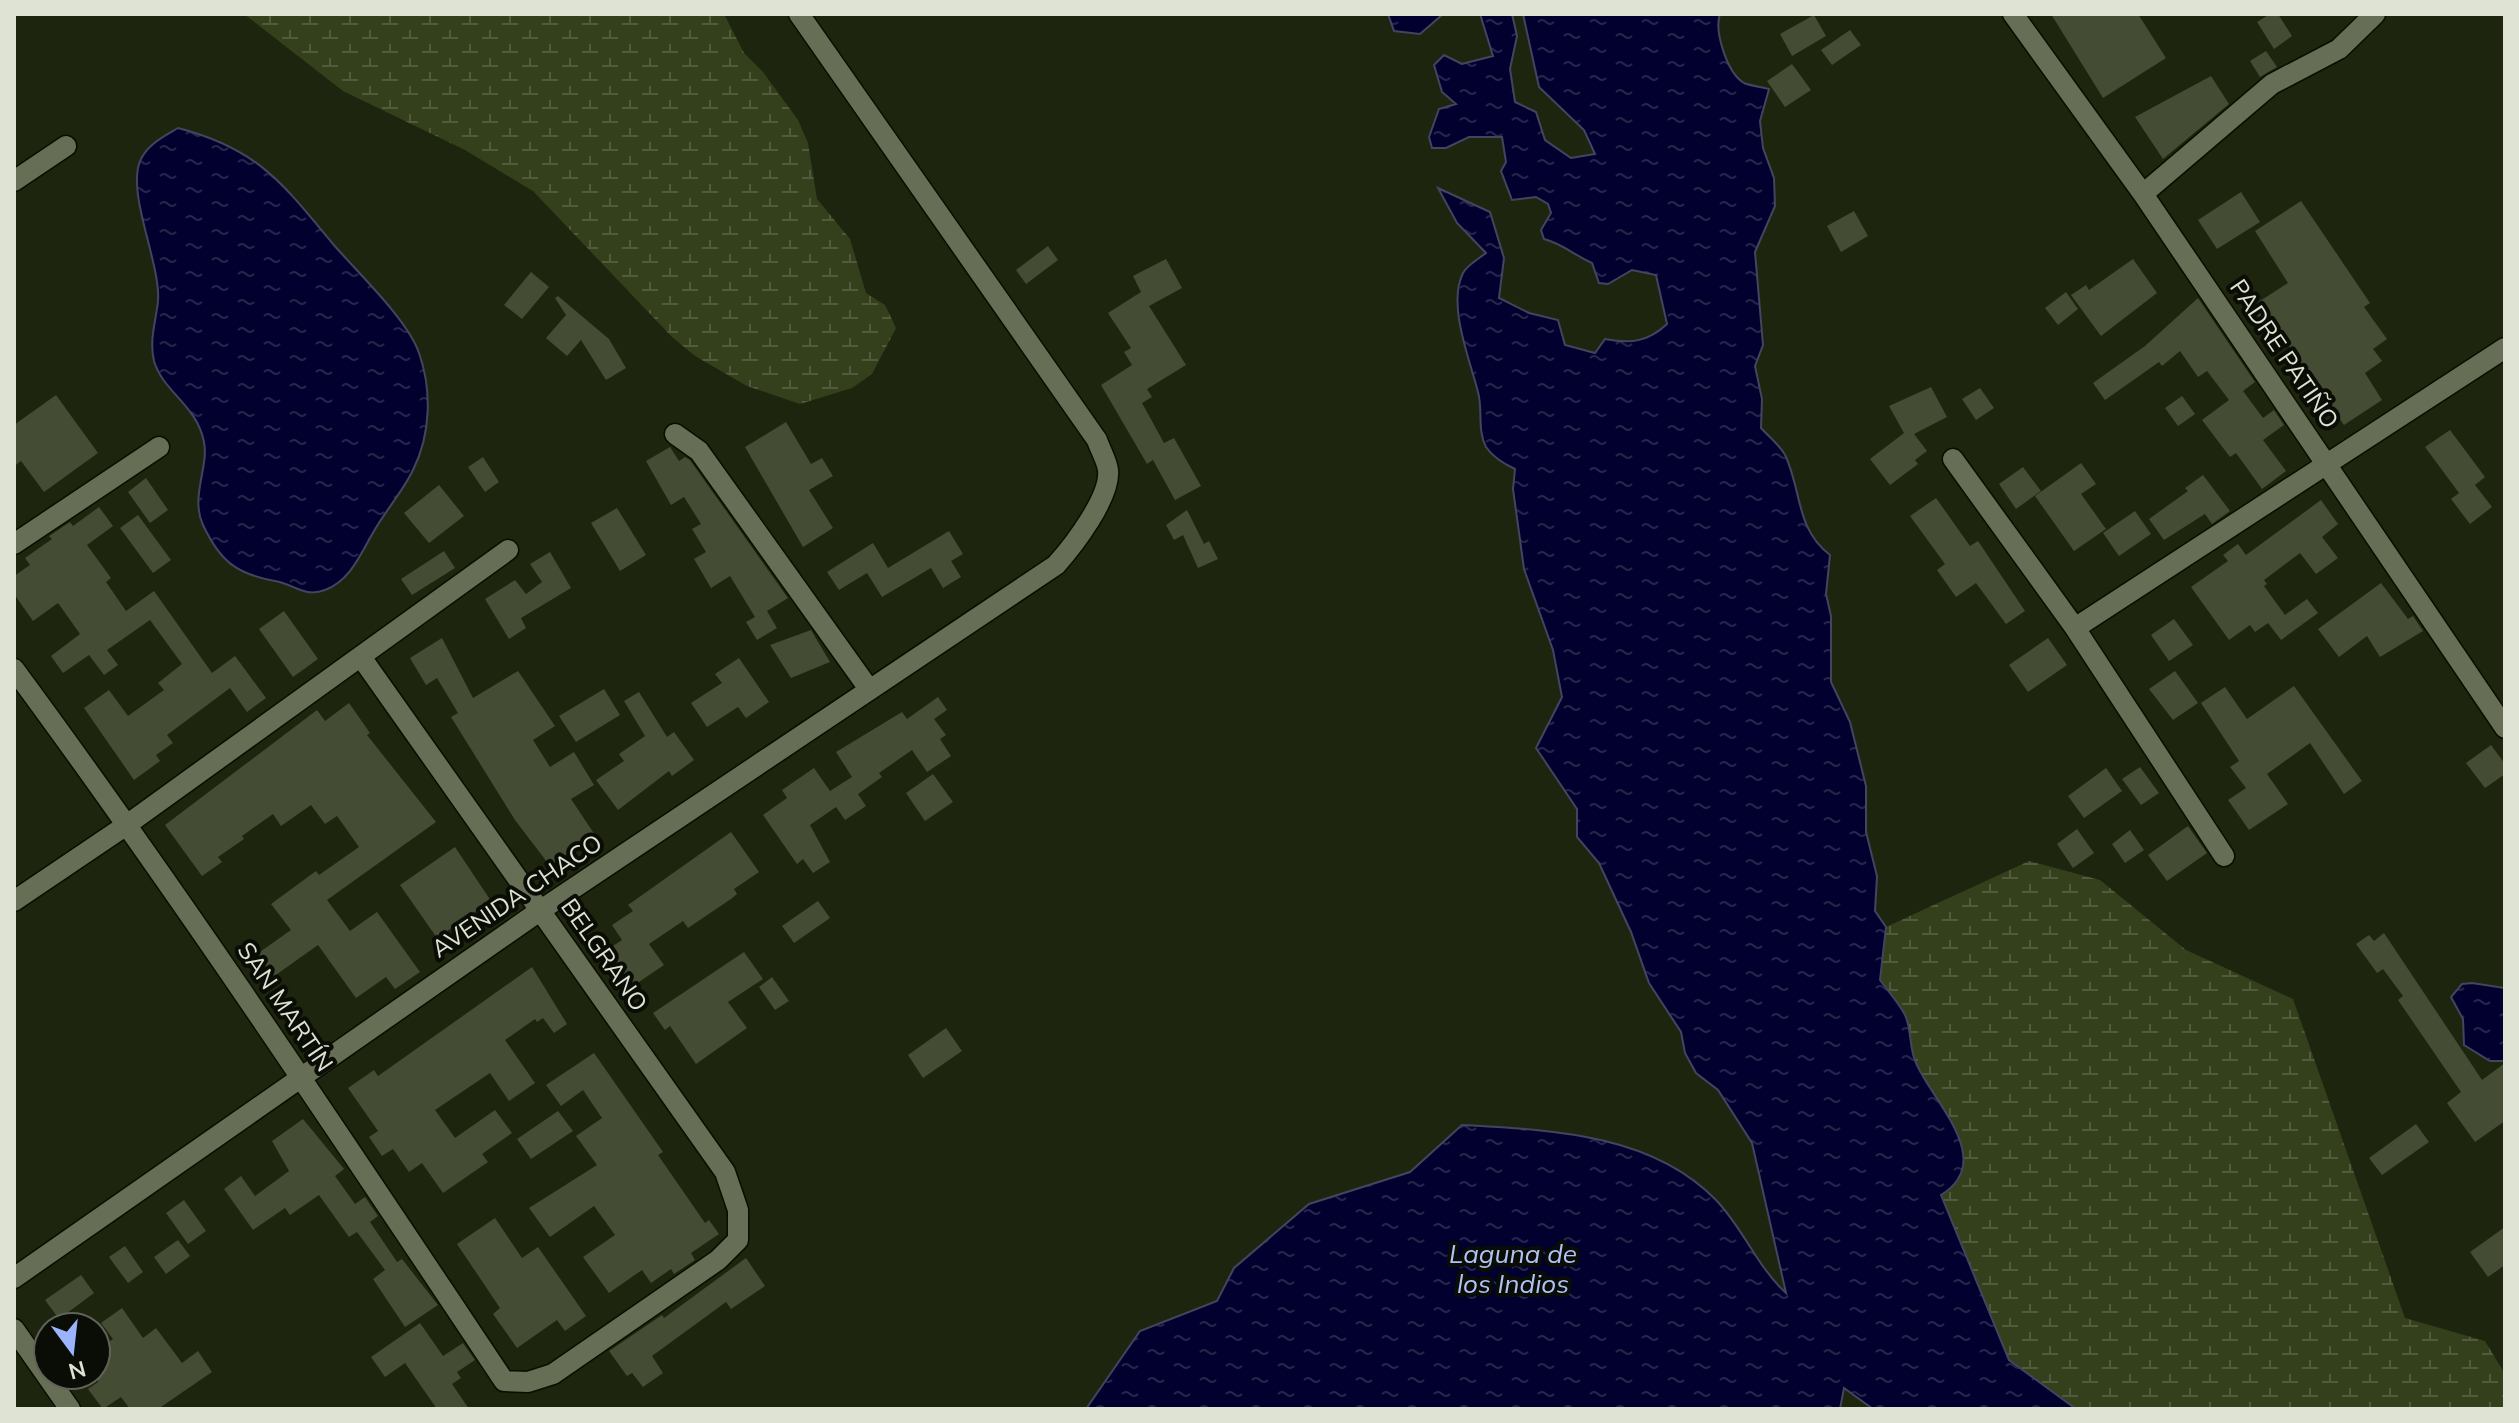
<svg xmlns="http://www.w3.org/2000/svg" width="2519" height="1423" viewBox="0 0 2519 1423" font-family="Mulish,sans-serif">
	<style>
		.wetland { fill: url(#wetland-marsh) }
		.water { fill: url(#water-ripples); stroke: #444460; stroke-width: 2 }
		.building { fill: #444c34 }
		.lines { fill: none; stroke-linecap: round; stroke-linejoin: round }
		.street-casing { stroke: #080e00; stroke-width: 23 }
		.street { stroke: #666f55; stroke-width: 20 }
		.labels { text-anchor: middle; stroke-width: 8; stroke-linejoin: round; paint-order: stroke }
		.street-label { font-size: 24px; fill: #dee3d4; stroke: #0a0d05 }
		.water-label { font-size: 26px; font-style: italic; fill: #b0c3f7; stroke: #0a0d05 }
	</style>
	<defs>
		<pattern id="wetland-marsh" width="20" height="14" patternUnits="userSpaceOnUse" patternTransform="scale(2)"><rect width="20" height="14" fill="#343f1b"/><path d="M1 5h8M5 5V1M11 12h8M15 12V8" fill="none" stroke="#515b3b"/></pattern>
		<pattern id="water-ripples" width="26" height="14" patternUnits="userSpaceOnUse" patternTransform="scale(2)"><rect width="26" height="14" fill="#02002e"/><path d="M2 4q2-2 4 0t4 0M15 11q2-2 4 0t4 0" fill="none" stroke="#26254b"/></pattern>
	</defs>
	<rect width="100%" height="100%" fill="#1e250e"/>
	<path class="wetland" d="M244,14H724L744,53L763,72L798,120L808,143L817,199L850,239L866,293L885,305L896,328L872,374L852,388L800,404L747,386L695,356L672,337L533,191L465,150L343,91Z
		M2029,861L2100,880L2186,950L2293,999L2405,1318L2485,1341L2505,1374V1409H2076L2009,1360L1941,1195L1961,1142L1915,1062L1905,1015L1880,980L1886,927Z"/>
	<path class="water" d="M1388,14H1470L1442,15L1420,34L1394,31Z
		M1480,14H1512L1517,36L1510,69L1515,102L1536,112L1545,140L1571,158L1595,154L1584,130L1539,87L1523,14H1720C1714,31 1727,73 1744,83C1751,86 1762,87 1769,89L1760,121L1763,148L1774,178L1775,206L1755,252L1763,345L1755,366L1762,399L1761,428C1769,437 1782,447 1786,457C1802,493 1796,529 1830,555L1826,594L1831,616V682L1850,722L1866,786V832L1877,876L1875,911L1886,927L1880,980C1888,991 1899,1003 1905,1015C1912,1030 1909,1049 1916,1063C1933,1102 1997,1161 1941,1195L2009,1360L2076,1409H1873L1844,1388L1840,1409H1086L1140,1331L1217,1301L1234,1268L1309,1204L1410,1172L1462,1125C1550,1130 1651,1133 1716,1200C1743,1228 1758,1268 1786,1293L1752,1143L1718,1090L1696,1073L1685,1053L1681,1032L1649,983L1631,932L1599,863L1577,837V809L1536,748L1562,697L1553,650L1524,569L1513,489L1515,469C1504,464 1493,457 1486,447C1477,430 1483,410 1478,392C1470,360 1447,305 1463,273C1467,265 1480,258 1486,253L1457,223L1438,188L1490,212L1504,258L1499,298L1529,313L1558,320L1565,345L1595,353L1605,339C1630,344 1648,342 1667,324L1656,275L1632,270L1608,284L1599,283L1592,263C1574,255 1563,244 1544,239L1541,230L1551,213L1548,204L1536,197L1512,200L1501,171L1506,162L1502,137H1469L1446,148H1432L1429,137L1439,109L1456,104L1442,92L1434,65L1444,55L1462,64L1493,56Z
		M178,128C259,149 283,184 333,244C357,272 408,320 419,353C432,390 431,434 413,470C403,491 386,510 374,531C361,553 351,580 325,590C304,598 294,584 275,581C236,574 220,561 203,525C190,497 209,467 204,442C197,405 163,392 154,361C149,340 156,321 158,301C161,263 125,191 141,159C148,144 165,136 178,128Z
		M2472,983L2505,988V1061H2490L2464,1045L2463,1019L2451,997L2462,984Z"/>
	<path class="building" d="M2051,14H2138L2166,58L2103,98Z
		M2270,14H2278L2292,36L2274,49L2257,22Z
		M1814,15L1826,36L1792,56L1780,34Z
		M1850,30L1861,45L1832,65L1821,50Z
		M2266,51L2277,67L2260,77L2250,61Z
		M1792,64L1811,90L1785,107L1767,81Z
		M2211,76L2229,104L2163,159L2135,117Z
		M2241,192L2260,222L2217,249L2198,220Z
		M2301,201L2370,303L2364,307L2387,339L2373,349L2382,361L2365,373L2382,400L2344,425L2270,319L2263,324L2252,306L2288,283L2255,231Z
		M1854,211L1868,236L1841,252L1827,226Z
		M1048,246L1058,260L1026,284L1016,270Z
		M1166,259L1182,288L1149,306L1186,365L1147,389L1152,397L1142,403L1164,443L1174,438L1201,486L1175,500L1153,460L1147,464L1101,385L1132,365L1124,352L1131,348L1108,313L1141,292L1133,276Z
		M2133,259L2157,293L2101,336L2071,295L2086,285L2089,290Z
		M531,272L549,287L522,319L504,305Z
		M2066,292L2078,309L2058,325L2045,308Z
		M558,296L609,339L626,368L606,380L581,340L567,356L546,338L566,315L555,298Z
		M2198,298L2255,382L2243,391L2263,418L2274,410L2284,425L2263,440L2286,471L2262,489L2236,453L2230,457L2202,420L2229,400L2207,371L2198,377L2180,351L2162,366L2159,362L2105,400L2093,383L2145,346Z
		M1931,387L1947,417L1914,434L1927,451L1915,460L1918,464L1890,485L1870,459L1904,433L1889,406Z
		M1980,388L1994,408L1976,420L1962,399Z
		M56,395L98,453L44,492L21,461L14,466V425Z
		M2182,396L2195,414L2178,426L2165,408Z
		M786,422L811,464L822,458L833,476L809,490L833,528L803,547L745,447Z
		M2450,430L2485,477L2475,485L2492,507L2470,524L2451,499L2459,493L2425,447Z
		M670,447L679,461L685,457L690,460L788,598L767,611L777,628L757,640L746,622L755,617L730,576L711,588L694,559L706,552L692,529L701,524L684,497L671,505L646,461Z
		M483,457L499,482L485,492L468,467Z
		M2081,463L2096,484L2081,494L2106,529L2074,551L2035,496Z
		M2023,467L2041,491L2016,509L1999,484Z
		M2203,475L2230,511L2212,524L2205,514L2164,540L2149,519L2188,491L2185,488Z
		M146,478L168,510L150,523L128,492Z
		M439,485L464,516L429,543L404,513Z
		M1936,498L1970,546L1978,541L2025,611L2006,624L1976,583L1956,597L1937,570L1945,564L1910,516Z
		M2321,500L2338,524L2322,537L2338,558L2316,574L2300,553L2264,580L2267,584L2264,586L2285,615L2307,599L2318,613L2281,640L2268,623L2255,632L2250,625L2229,640L2191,587L2228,561L2223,555L2238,544L2246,555Z
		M99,507L113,526L87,545L111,578L106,582L126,611L154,591L212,673L235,656L266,698L247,712L230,688L167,735L173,743L156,755L160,761L134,780L84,708L109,690L128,716L164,690L158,683L182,664L150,620L107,650L118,665L104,675L89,655L63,673L51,656L80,634L58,603L33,621L14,594V576L30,565L25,558L52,539L49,536L70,522L73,526Z
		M617,508L646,555L620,571L591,523Z
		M1187,510L1204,544L1209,541L1218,559L1198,568L1183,535L1174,540L1166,525Z
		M2135,511L2151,534L2119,556L2103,533Z
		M138,515L171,560L153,573L120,528Z
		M949,531L963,554L951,561L961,577L943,588L931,568L882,597L867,573L839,590L827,572L873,543L888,568Z
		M444,551L455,568L412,595L401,579Z
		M550,552L571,588L521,618L526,628L509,639L485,599L515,580L526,594L542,582L530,564Z
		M2381,583L2408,619L2413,616L2423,631L2380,657L2367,636L2339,657L2318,629Z
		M284,611L318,659L293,677L259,629Z
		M2174,619L2193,645L2169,661L2151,635Z
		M811,630L830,662L791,678L770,645Z
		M442,638L473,698L518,671L555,726L533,740L550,767L574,752L594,785L571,799L595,835L550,866L515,820L451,717L458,713L437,678L426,685L410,658Z
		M2048,638L2067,665L2028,692L2009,665Z
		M739,658L769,702L746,718L738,707L707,727L691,703L722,683L715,674Z
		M2175,671L2198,703L2173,720L2149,689Z
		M2294,686L2362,781L2344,794L2310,743L2267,774L2288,804L2249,830L2228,800L2246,788L2230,767L2239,761L2201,703L2225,687L2247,719Z
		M604,689L620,715L576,742L559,716Z
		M639,692L667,737L674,732L694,760L672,776L669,771L618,810L596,780L624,761L619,754L645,736L624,701Z
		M938,697L947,710L934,719L946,735L940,739L951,756L927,772L912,750L879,773L882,777L858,794L866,806L845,820L836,807L810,825L830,862L813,873L803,859L797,864L763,815L787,798L782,790L814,768L830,791L852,777L836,752L902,712L907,719Z
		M349,703L370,733L367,735L436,822L327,900L350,931L377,912L420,972L395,989L386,977L356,998L318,945L273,977L257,954L291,930L271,904L316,871L319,875L359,847L337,816L325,824L311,805L281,826L273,814L242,836L244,839L218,857L222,862L202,876L165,825L317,710L325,721Z
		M2491,745L2505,764V774L2485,788L2466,763Z
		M2140,767L2159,793L2141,805L2122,779Z
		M2106,768L2122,791L2084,818L2068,796Z
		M933,774L953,802L925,821L906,793Z
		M2188,826L2207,853L2167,881L2148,855Z
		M2077,829L2094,853L2073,868L2057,844Z
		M2130,830L2144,850L2125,863L2112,844Z
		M731,832L759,872L734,889L737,894L731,899L688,928L683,921L649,944L664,965L633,986L607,950L622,940L612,925L633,911L628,905Z
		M455,847L491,901L437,938L400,885Z
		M818,901L830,918L794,943L782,926Z
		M2384,933L2482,1080L2505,1063V1121L2475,1142L2447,1103L2461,1092L2398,1000L2403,996L2383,969L2377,973L2356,944L2369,935L2374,941Z
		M744,952L763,979L728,1002L747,1028L696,1064L670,1026L665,1030L653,1013Z
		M532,967L567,1024L554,1033L543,1018L537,1022L535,1019L505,1040L535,1083L509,1101L490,1073L435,1110L455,1138L495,1110L512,1133L482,1154L488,1162L443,1193L422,1163L409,1172L393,1149L382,1156L369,1137L378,1131L348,1088L374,1070L378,1076Z
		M772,977L789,1001L775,1010L759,987Z
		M946,1028L962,1051L923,1078L908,1055Z
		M594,1053L663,1152L658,1155L705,1223L709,1220L719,1234L691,1253L695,1260L674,1274L671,1269L651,1283L642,1270L609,1293L583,1257L615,1235L594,1206L550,1237L529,1208L597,1165L576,1136L602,1118L583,1090L561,1106L546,1085Z
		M558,1111L573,1131L531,1159L517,1139Z
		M303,1119L344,1169L335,1176L355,1204L365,1197L378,1216L370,1222L397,1262L402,1259L438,1305L405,1327L373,1279L385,1270L357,1232L349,1237L319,1195L290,1215L285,1208L253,1230L224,1189L241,1176L255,1196L289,1171L272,1141Z
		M2416,1124L2429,1142L2382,1175L2369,1158Z
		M184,1200L206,1231L188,1244L166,1213Z
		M495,1218L522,1258L538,1247L586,1316L565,1331L557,1320L517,1348L493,1314L500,1308L457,1244Z
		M2505,1227V1265L2488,1277L2470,1252Z
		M178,1240L190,1256L166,1274L154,1257Z
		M125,1246L143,1272L128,1283L109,1257Z
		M746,1258L765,1286L731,1309L726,1302L652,1356L663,1373L643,1387L632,1373L627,1376L609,1351L662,1315L664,1318Z
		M81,1275L94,1293L59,1319L45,1300Z
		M122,1308L143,1338L156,1328L182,1363L198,1351L212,1372L158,1409H130L121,1397L103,1409L88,1389L98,1382L96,1351L113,1339L101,1323Z
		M420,1323L443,1356L463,1343L475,1360L457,1372L461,1378L452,1384L469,1409H437L405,1363L385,1377L371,1357Z"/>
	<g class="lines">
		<g class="street-casing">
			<path id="street" d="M2013,14L2143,194L2505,728
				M14,181L66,146
				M2143,194L2272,84L2339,49L2375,14
				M675,434L699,451L869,689
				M1953,459L2075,628L2224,856
				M14,544L159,447
				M2075,628L2505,348
				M14,669C185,901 344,1141 504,1381L528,1382L553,1374L718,1260L738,1240V1210L725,1172L361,657
				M14,901L128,824L508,550
				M14,1278L541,910L1056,565C1073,546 1111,497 1108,470C1107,461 1100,449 1097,440L799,14
				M14,1329L70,1409"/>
		</g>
		<use href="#street" class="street"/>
	</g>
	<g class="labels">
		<g class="street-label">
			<text transform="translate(2284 354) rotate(56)" y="8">PADRE PATIÑO</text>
			<text transform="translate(517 896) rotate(-34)" y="8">AVENIDA CHACO</text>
			<text transform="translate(604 955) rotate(55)" y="8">BELGRANO</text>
			<text transform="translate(285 1007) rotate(56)" y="8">SAN MARTÍN</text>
		</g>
		<g class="water-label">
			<text x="1513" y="1263">Laguna de<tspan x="1513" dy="30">los Indios</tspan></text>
		</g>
	</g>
	<rect width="2519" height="1423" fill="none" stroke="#dee3d4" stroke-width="32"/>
	<g transform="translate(72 1351) rotate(165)"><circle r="38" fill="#0a0d05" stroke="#5f6358" stroke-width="2"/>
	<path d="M0-6L14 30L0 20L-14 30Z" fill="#9bb4fd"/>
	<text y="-12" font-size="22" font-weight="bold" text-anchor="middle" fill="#dee3d4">N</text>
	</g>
</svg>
